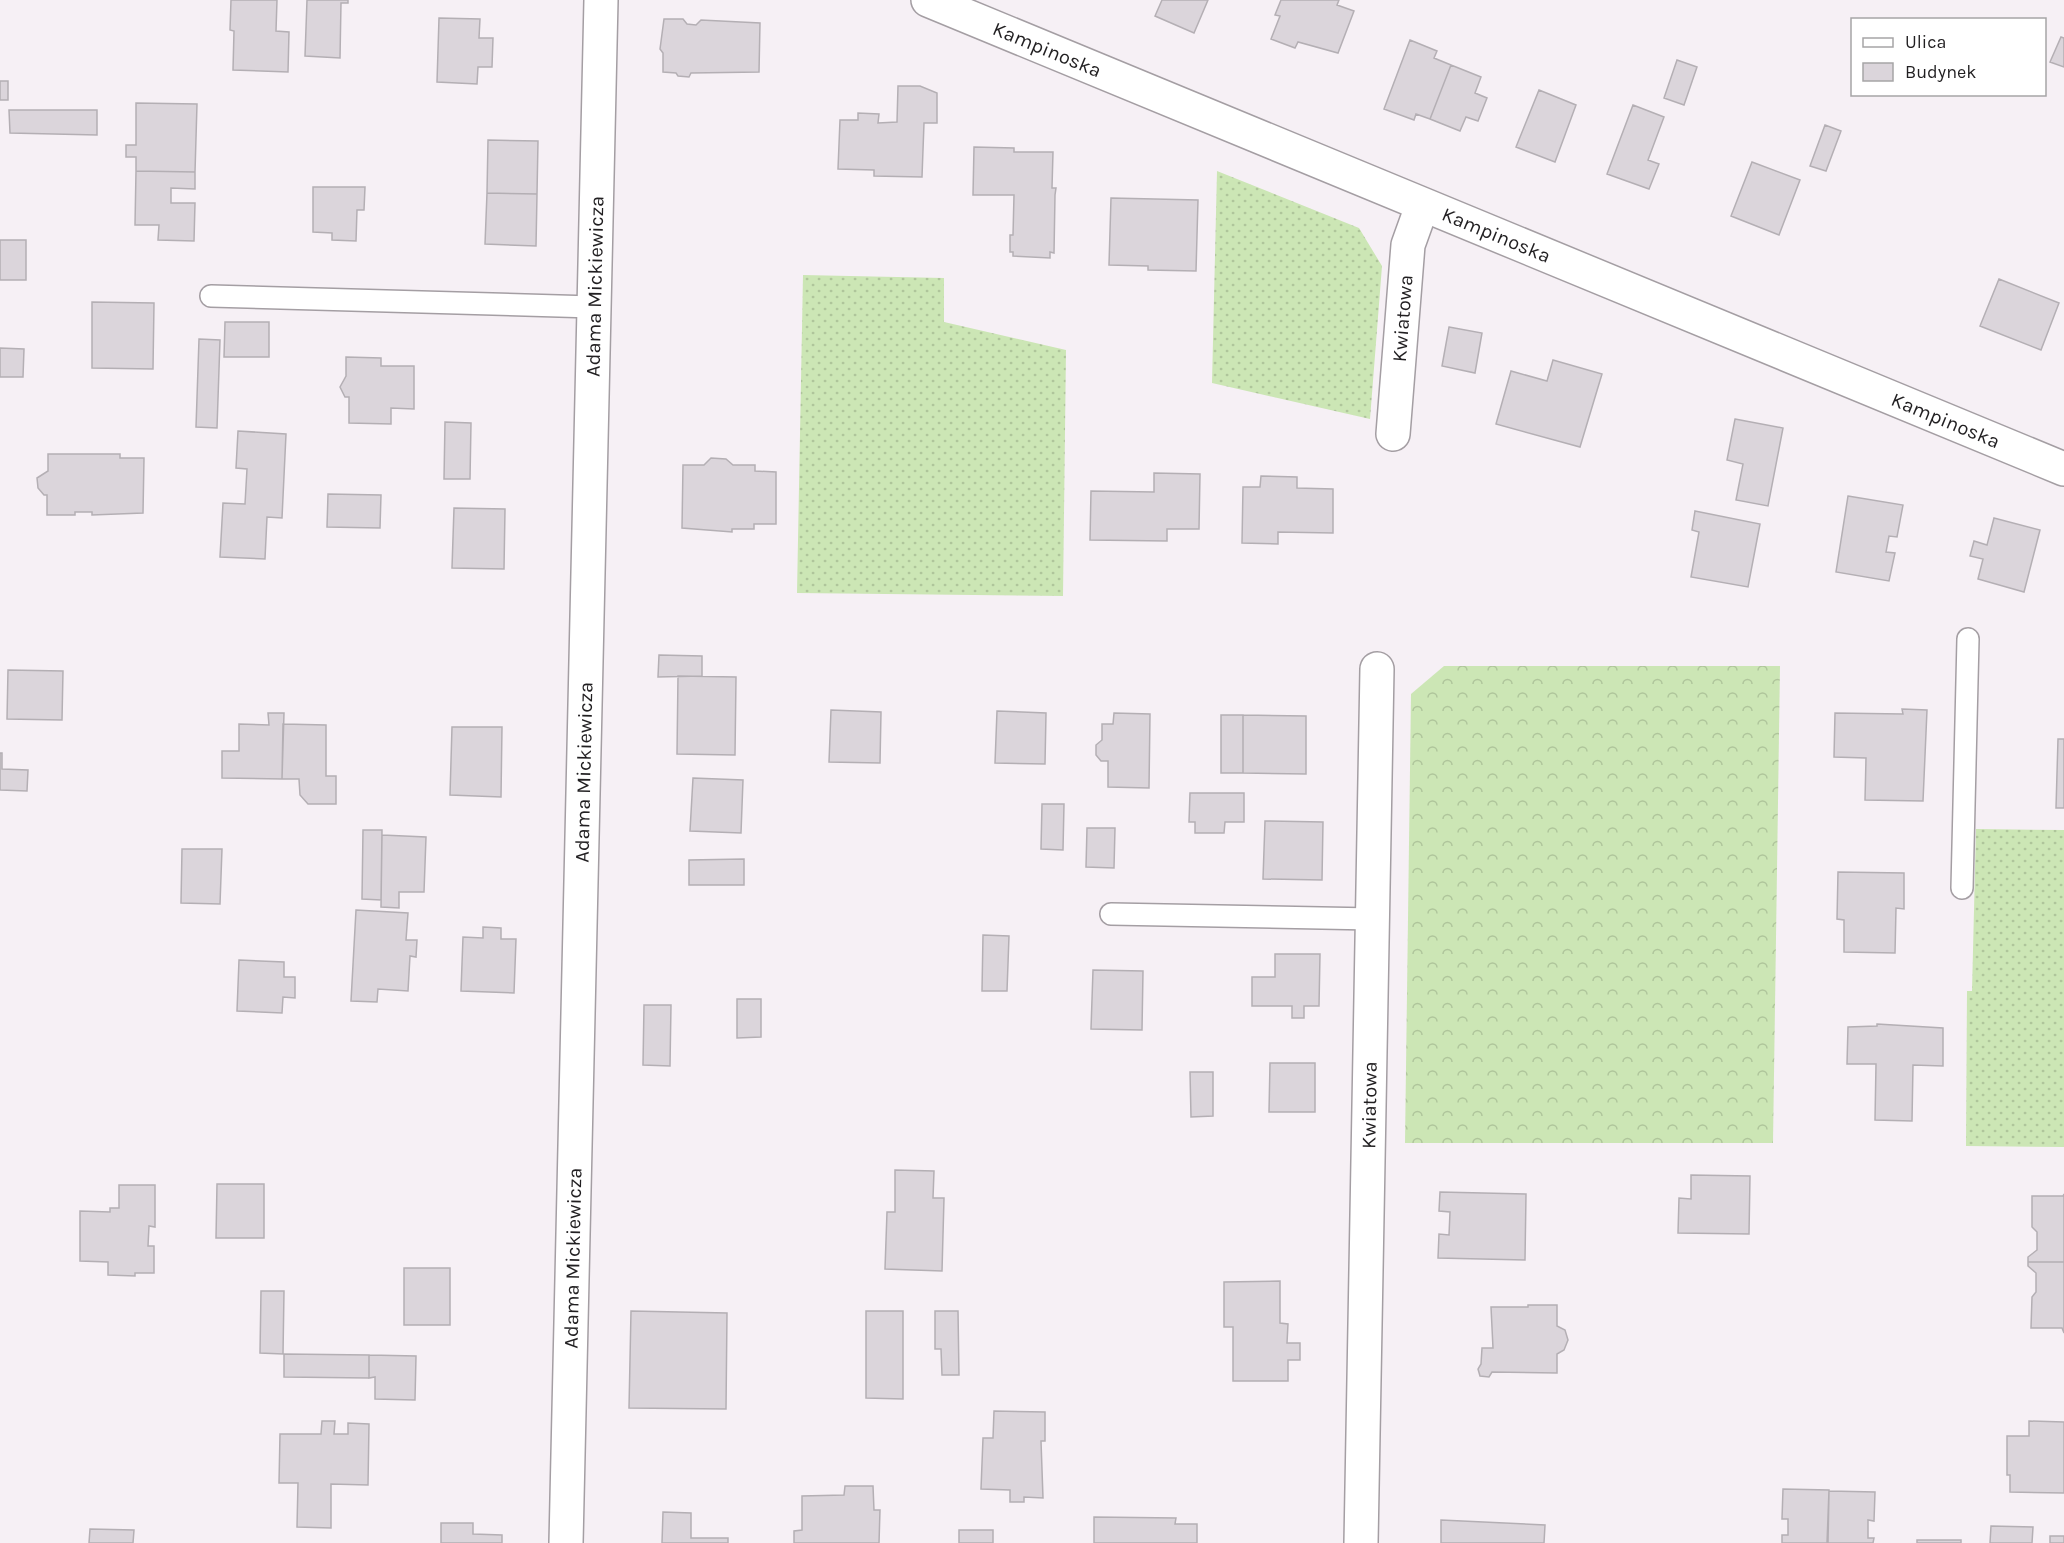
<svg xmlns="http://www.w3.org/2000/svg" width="2064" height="1543" viewBox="0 0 2064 1543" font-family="Karla,sans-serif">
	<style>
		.grass { fill: url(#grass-dots) }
		.forest { fill: url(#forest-crowns) }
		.building { fill: #dbd5db; stroke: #b4afb4; stroke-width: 1.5 }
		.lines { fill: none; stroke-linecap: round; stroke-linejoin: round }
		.service-casing { stroke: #a49ea3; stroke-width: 24 }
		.minor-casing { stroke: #a49ea3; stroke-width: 36 }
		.service { stroke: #fff; stroke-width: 21 }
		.minor { stroke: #fff; stroke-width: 33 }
		.labels { text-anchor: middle; stroke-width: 4.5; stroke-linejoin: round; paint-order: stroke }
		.street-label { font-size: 20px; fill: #211f21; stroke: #fff }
	</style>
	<defs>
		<pattern id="grass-dots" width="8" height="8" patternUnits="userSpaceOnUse" patternTransform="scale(1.5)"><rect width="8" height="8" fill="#cce6b5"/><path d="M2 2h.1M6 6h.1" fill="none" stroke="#afc59b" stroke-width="1.8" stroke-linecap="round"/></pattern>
		<pattern id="forest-crowns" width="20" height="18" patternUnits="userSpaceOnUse" patternTransform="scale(1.5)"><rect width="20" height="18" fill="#cce6b5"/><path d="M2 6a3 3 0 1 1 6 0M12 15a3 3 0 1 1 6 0" fill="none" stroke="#afc59b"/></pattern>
	</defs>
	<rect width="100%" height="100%" fill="#f6f0f5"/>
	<path class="grass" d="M1217,171L1359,228L1382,266L1370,419L1212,383Z
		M803,275L944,278V322L1066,350L1063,596L797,593Z
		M1976,829L2064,830V1147L1966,1146L1967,991H1972Z"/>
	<path class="forest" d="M1444,666H1780L1773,1143H1405L1411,694Z"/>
	<path class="building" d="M231,0H277L276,31L289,32L288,72L233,70L234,31L230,30Z
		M307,0H348V3H341L340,58L305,56Z
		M1162,0H1208L1194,33L1155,16Z
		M1281,0H1339L1337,5L1354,11L1338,53L1298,42L1295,48L1271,39L1280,16L1275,15Z
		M439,18L480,19L479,38H493L492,67H478L477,84L437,82Z
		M664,19H683L687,24L696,25L701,20L760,23L759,72L691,73L689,77L678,76L676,73L663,72V53L660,49Z
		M2061,37L2064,38V67L2050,62Z
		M1410,40L1437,51L1434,58L1451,65L1430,119L1416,114L1414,120L1384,109Z
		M1677,60L1697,67L1684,105L1664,98Z
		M1451,65L1481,77L1475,93L1487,98L1478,121L1466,117L1460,131L1430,119Z
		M0,81H8V100H0Z
		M898,86H920L937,93V123H924L922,177L874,176V170L838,169L840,120H858V113L879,114L878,123L897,122Z
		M1539,90L1576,105L1555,162L1516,147Z
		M136,103L197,104L195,172L136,171V157H126V145H136Z
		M1633,105L1664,117L1648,160L1659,164L1649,189L1607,174Z
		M9,110H97V135L10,133Z
		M1825,125L1841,131L1826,171L1810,166Z
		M488,140L538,141L537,194L487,193Z
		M974,147L1014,148V152H1053L1052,188H1056L1055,195L1054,253L1050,252V258L1013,256V252H1010V235H1013L1014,195H973Z
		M1752,162L1800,180L1779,235L1731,216Z
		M136,171L195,172V189L171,188V203H195L194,241L158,240L159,225H135Z
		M313,187H365L364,210H357L356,241L332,240V233L313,232Z
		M487,193L537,194L536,246L485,244Z
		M1111,198L1198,200L1196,271L1148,270V266L1109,265Z
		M0,240H26V280H0Z
		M1999,279L2059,303L2041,350L1980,326Z
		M92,302L154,303L153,369L92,368Z
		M225,322H269V357H224Z
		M1449,327L1482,333L1475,373L1442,366Z
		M199,339L220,340L217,428L196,427Z
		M0,348L24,349L23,377H0Z
		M346,357L381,358V366H414V409L391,408V424L349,423V397H345L340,387L346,376Z
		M1553,360L1602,374L1580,447L1496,424L1511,371L1547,381Z
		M1735,419L1783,428L1768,506L1736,500L1743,464L1727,460Z
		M445,422L471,423L470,479H444Z
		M238,431L286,434L282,518L267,517L265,559L220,557L223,503L245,504L247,469L236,468Z
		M48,454H120V458H144L143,513L92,515V512H75V515H47V495H44L38,488L37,478L48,471Z
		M711,458L726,459L733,465H755V471L776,472V524H754V529H732V532L682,528L683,465H704Z
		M1154,473L1200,474L1199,529H1167V541L1090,540L1091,491L1154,492Z
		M1261,476L1297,477V488L1333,489V533L1278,532V544L1242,543L1243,487H1260Z
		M328,494L381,495L380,528L327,527Z
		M1848,496L1903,505L1897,537L1889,536L1886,552L1895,553L1889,581L1836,572Z
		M454,508L505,509L504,569L452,568Z
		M1695,511L1760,524L1748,587L1691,577L1699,532L1692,530Z
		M1994,518L2040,530L2024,592L1978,579L1983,559L1970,556L1974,541L1987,545Z
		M659,655L702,656V676L658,677Z
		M8,670L63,671L62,720L7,719Z
		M678,676L736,677L735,755L677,754Z
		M1902,709L1927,710L1923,801L1865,800L1866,758L1834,757L1835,713L1903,714Z
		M831,710L881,712L880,763L829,762Z
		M997,711L1046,713L1045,764L995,763Z
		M268,713H284L282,779L222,778V751H239V724L269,725Z
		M1114,713L1150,714L1149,788L1108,787V761H1101L1096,755V745L1102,740V724H1113Z
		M1221,715H1243V773H1221Z
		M1243,715L1306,716V774L1243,773Z
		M283,724L326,725V776H336V804H308L300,795L299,779H282Z
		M452,727H502L501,797L450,795Z
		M2058,739H2064V808H2056Z
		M0,753H2V769L28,770L27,791L0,790Z
		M693,778L743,780L741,833L690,831Z
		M1190,793H1244V822H1225L1224,833H1195V822H1189Z
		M1042,804H1064L1063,850L1041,849Z
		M1265,821L1323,822L1322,880L1263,879Z
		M1087,828H1115L1114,868L1086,867Z
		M363,830H382L381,900L362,899Z
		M382,835L426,837L424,892H399V908L381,907Z
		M182,849H222L220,904L181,903Z
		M744,859V885H689V860Z
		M1838,872L1904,873V909L1896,908L1895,953L1844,952V920L1837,919Z
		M356,910L408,913L406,940H417L416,957L410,956L408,991L378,989L377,1002L351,1001Z
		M483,927L501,928V939H516L514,993L461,991L463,937L483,938Z
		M983,935L1009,936L1007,991H982Z
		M1275,954H1320L1319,1006H1304V1018H1292V1006H1252V977H1275Z
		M239,960L284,962V977H295V998L283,997L282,1013L237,1011Z
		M1093,970L1143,971L1142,1030L1091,1029Z
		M737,999H761V1037L737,1038Z
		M644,1005H671L670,1066L643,1065Z
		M1877,1024L1943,1028V1066L1913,1065L1912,1121L1875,1120L1876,1064H1847L1848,1027L1877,1026Z
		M1270,1063H1315V1112H1269Z
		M1190,1072H1213V1116L1191,1117Z
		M895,1170L934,1171L933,1198H944L942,1271L885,1269L887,1212H895Z
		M1691,1175L1750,1176L1749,1234L1678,1233L1679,1198L1691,1199Z
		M217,1184H264V1238H216Z
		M119,1185H155V1227L149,1226L148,1246H154V1273H135V1276L108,1275V1262L80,1261V1211L110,1212V1208H119Z
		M1440,1192L1526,1194L1525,1260L1438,1258L1439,1234L1449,1235L1450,1212L1439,1211Z
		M2064,1194V1262H2028V1257L2037,1250V1232L2032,1227V1196H2063Z
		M2028,1262H2064V1333L2062,1328H2031L2032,1297L2036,1292V1273L2028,1266Z
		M404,1268H450V1325H404Z
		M1280,1281V1323L1288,1324L1287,1343H1300V1360H1288V1381H1233V1327H1224V1282Z
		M261,1291H284L283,1354L260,1353Z
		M1528,1305H1557V1326L1565,1330L1568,1340L1564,1350L1557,1354V1373L1492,1372L1489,1377L1480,1376L1478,1369L1481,1364L1482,1348H1493L1491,1307H1528Z
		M631,1311L727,1313L726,1409L629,1408Z
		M866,1311H903V1399L866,1398Z
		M935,1311H958L959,1375H942L941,1349H935Z
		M284,1354L369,1355V1378L284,1377Z
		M369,1355L416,1356L415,1400L375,1399V1377L369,1378Z
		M994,1411L1045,1412V1441H1041L1043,1498L1024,1497V1502H1010V1490L981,1489L983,1438H993Z
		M322,1421H335L334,1434H348V1423L369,1424L368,1485L331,1484V1528L297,1527L298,1483H279L280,1434H321Z
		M2029,1421L2064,1422V1493L2010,1492V1475H2007V1436H2029Z
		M845,1486H873L874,1510H880L879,1543H794V1531L802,1530V1496L844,1495Z
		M1783,1489L1829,1490L1827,1543H1782V1535H1788V1519H1782Z
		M1829,1491L1875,1492L1874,1521L1868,1520V1538H1874L1873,1543H1828Z
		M663,1512L691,1513V1538H728V1543H662Z
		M1094,1517L1176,1518L1175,1524H1197V1543H1094Z
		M1441,1520L1545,1525L1544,1543H1441Z
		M441,1523H473V1534L502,1535V1543H441Z
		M1991,1526L2033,1527L2032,1543H1990Z
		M90,1529L134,1530L133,1543H89Z
		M959,1530H993V1543H959Z
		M2050,1536H2064V1543H2050Z
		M1917,1540H1961V1543H1917Z"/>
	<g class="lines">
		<g class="service-casing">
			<path id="service" d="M211,296L593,307
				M1962,888L1968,639
				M1111,914L1373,919"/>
		</g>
		<g class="minor-casing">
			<g id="minor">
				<path id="s1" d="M928,0L2064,469"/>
				<path id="s2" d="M1393,434L1408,245L1422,206"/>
				<path id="s3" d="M566,1543L601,0"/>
				<path id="s4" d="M1361,1543L1377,669"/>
			</g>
		</g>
		<use href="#service" class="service"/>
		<use href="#minor" class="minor"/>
	</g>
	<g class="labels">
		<g class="street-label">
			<text dy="7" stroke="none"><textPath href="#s1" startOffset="129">Kampinoska</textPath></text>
			<text dy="7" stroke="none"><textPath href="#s1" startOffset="615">Kampinoska</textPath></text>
			<text dy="7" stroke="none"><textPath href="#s3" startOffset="1257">Adama Mickiewicza</textPath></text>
			<text dy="7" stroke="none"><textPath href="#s2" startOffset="116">Kwiatowa</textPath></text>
			<text dy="7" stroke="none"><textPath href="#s1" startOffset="1101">Kampinoska</textPath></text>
			<text dy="7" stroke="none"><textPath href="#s3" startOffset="771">Adama Mickiewicza</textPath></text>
			<text dy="7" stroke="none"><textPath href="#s4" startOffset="438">Kwiatowa</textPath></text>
			<text dy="7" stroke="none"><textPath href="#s3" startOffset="285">Adama Mickiewicza</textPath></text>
		</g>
	</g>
	<rect x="1851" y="18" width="195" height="78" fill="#ffffff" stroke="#a6a5a6" stroke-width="1.5"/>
	<rect x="1863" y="38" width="30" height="9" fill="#ffffff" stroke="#a6a5a6" stroke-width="1.5"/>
	<text x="1905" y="48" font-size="18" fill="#211f21">Ulica</text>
	<rect x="1863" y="63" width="30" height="18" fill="#dbd5db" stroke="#a6a5a6" stroke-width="1.5"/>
	<text x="1905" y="78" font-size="18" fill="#211f21">Budynek</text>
</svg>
